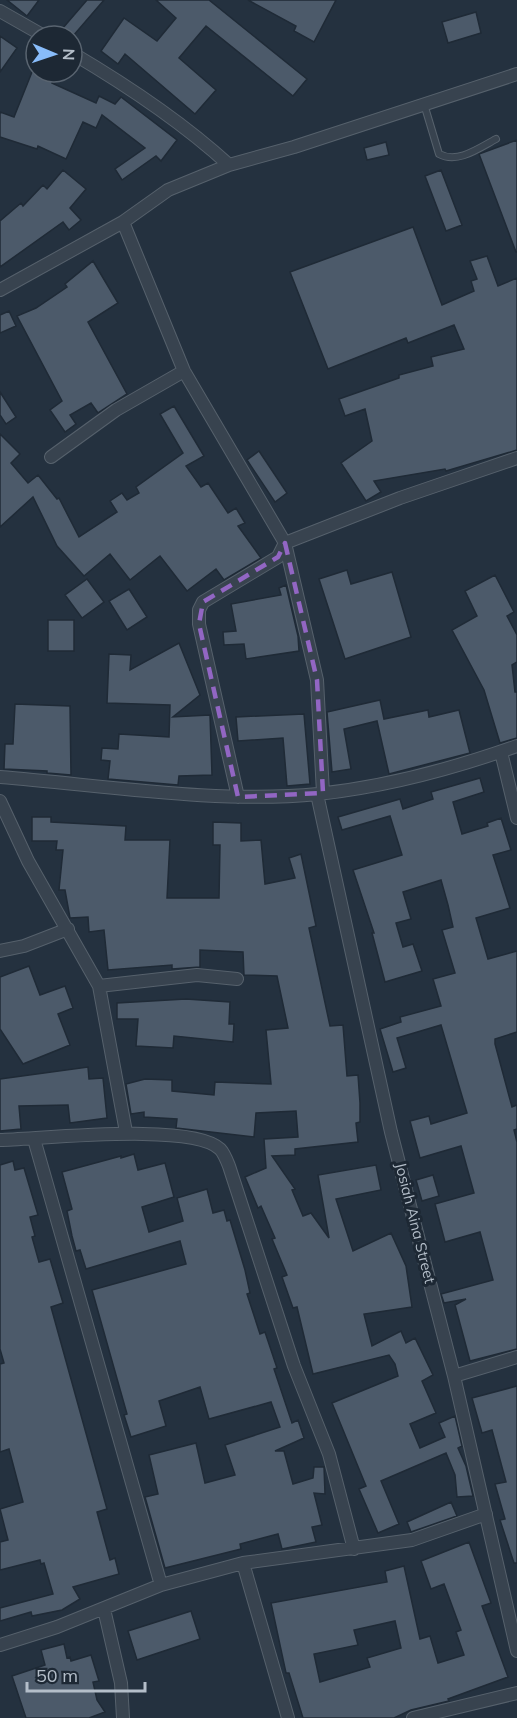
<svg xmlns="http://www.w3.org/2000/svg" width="517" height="1718" viewBox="0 0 517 1718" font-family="Mulish,sans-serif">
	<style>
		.building { fill: #4c5a6a; stroke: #1f2a36; stroke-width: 1.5; fill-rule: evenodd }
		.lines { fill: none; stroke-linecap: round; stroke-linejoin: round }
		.lane-casing { stroke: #56616c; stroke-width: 8 }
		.street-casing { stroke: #56616c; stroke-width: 14 }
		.lane { stroke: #38434f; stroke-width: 6 }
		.street { stroke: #38434f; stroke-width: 12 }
		.marked { fill: none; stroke: #9266c3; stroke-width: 4.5; stroke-dasharray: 12 8; stroke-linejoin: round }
		.labels { text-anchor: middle; stroke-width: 6; stroke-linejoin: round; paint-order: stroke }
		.street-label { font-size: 15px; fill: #b4bec9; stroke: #1d2834 }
	</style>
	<rect width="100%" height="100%" fill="#24313f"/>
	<path class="building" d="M7,0H39L27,16Z
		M87,0H104L73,36H56Z
		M156,0H209L307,79L293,96L206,26L179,58L216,90L195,114L125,54L118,64L101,51L124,18L157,41L176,18Z
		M248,0H336L314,42L294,31L296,26Z
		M476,12L481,33L448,43L442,22Z
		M0,36L17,48L0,72Z
		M32,72L55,75L52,83L96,103L99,96L115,104L121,97L177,140L161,161L156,156L122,180L115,169L145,148L102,115L96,128L83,122L66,159L38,146L37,149L0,137V112L14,117Z
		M517,140V252H516L479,154Z
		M386,142L389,155L367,160L364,148Z
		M63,170L86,189L70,208L81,220L69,230L63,222L0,267V221L21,203L23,206L43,185L47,189Z
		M441,170L462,225L446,231L425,176Z
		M413,227L442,305L474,291L471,281L477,279L470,261L487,256L498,286L517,278V450L446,471L445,469L374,481L381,492L366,501L341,463L372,441L365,409L345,416L339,399L399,378V375L433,366L431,357L464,349L454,325L408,343L406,338L328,369L290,272Z
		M93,261L118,303L88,322L127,394L98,413L91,403L70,415L76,424L65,432L50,410L62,401L17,316L36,308L67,287L65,284Z
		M9,311L16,326L0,333V315Z
		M0,392L16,417L6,424L0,415Z
		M174,406L204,456L186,466L201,487L208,483L228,513L236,508L245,523L238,526L261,558L224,580L216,569L187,591L160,556L130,580L110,554L84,576L57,546L33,497L0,527V434L20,454L11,463L28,483L38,475L57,499L59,498L79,537L117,512L110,501L122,493L127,500L139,493L136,487L183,453L160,414Z
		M259,451L287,493L275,502L247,460Z
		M347,570L351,584L392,572L411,637L345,659L319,579Z
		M495,575L514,612L507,616L517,635V662L512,665L515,692H517V738L500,743L484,690L452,630L477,616L465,591Z
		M87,579L104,602L82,618L65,595Z
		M286,585L298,636L299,651L246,659L244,644L224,645L223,632L236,631L231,604L281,595L279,588Z
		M129,589L147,617L127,630L109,601Z
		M48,620H74V651H48Z
		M179,643L200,695L173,717L210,715L212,775L179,776L178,785L108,779L110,761L101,760L102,748L118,749L119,734L169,737L170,705L107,703L109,654L131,655L130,670Z
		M380,700L384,719L428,710L429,717L459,710L470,753L389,774L377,721L344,729L351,769L332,772L327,712Z
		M15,704L70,706L71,775L47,773V771L4,769L5,744H13Z
		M304,714L310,784L287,786L283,738L238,741L236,717Z
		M480,778L484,792L453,802L462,834L488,826L487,823L501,818L511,850L493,855L510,908L476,918L488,959L517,951V1032L495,1039V1044L512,1107L517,1105V1129L514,1130L517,1142V1349L470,1361L455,1305L466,1299L444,1303L441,1294L493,1280L480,1232L445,1242L435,1204L474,1193L461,1146L420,1158L410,1121L429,1116L431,1124L467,1113L441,1025L397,1038L406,1068L393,1072L380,1029L401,1022L400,1017L441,1006L433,979L455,973L442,930L453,927L448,905L441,880L403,892L411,919L396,923L403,947L413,944L422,971L385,982L372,933H374L353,870L402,855L390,816L342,830L338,817L400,799L403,809L433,799L431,792Z
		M32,817H51V822L126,826L125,840H170L167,898H219L220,845H213V822L241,823V841L261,840L265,884L295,878L289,858L301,854L316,926L309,928L330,1026L343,1025L347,1076L358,1075L360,1103V1122L356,1123L358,1142L295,1149V1155L272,1156L295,1189L292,1190L303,1216L311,1213L329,1238L318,1175L376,1165L381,1190L336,1199L353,1251L391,1233L406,1266L412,1307L364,1314L372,1346L401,1331L406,1343L415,1338L433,1375L422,1381L436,1413L410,1424L420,1448L445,1437L439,1423L455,1416L462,1446L458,1448L466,1466L473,1496L457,1497L455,1475L446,1453L381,1481L399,1524L378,1533L359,1489L366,1486L332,1403L398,1376L395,1364L389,1355L313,1374L297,1307L293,1308L282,1277L287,1275L272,1239L275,1238L261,1206L258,1208L245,1177L266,1168L264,1139L298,1137L296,1111L256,1113L254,1137L176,1128L177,1119L144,1117V1112L131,1114L126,1084L145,1079L172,1080V1091L214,1095L215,1082L271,1084L266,1030L288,1028L277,976L244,975L243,952L200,950V967L172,969V965L108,970L104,930L89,932L88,917L70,918L65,890H59L63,850H56L57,841H32Z
		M29,966L40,995L65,986L73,1008L58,1014L70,1045L23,1064L0,1029V977Z
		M186,999L230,1002L229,1024H234L233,1042L174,1036L173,1048L136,1046L138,1019H117V1003Z
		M88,1067L89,1079L103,1078L107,1118L70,1123L68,1105L19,1106L21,1129L0,1131V1079Z
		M134,1154L138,1170L165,1163L174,1197L142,1207L149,1232L183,1221L177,1198L207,1189L213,1213L224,1210L227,1221L230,1220L245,1270L250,1293L247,1294L260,1334L265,1332L277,1368L274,1369L292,1423L298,1420L304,1438L275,1451H284L293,1484L313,1478L314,1467H324L325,1494L314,1493L322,1525L312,1527L316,1542L282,1549L278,1534L240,1544L241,1549L165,1568L145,1497L158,1494L149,1455L196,1443L205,1483L235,1475L225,1445L280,1427L271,1402L209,1419L200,1387L159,1401L166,1426L131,1437L124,1415L127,1414L92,1290L186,1264L180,1241L86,1269L80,1250L76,1251L72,1236L67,1211L72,1209L62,1172L121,1156V1158Z
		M13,1161L15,1170L24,1168L38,1215L30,1217L35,1236L32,1237L39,1262L50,1259L63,1303L51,1307L107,1509L97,1512L110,1560L115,1558L119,1574L73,1587L80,1599L62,1610L32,1616L31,1612L0,1621V1608L53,1594L44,1563L41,1564L40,1560L0,1570V1542L8,1540L0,1509L23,1502L9,1449L0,1452V1364L4,1363L0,1349V1165Z
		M433,1175L439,1196L422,1201L416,1180Z
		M517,1386V1563H514L500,1520L505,1519L495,1484L506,1482L492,1430L482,1433L472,1398Z
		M451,1502L457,1516L411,1532L407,1522Z
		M469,1542L491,1603L482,1606L508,1677L448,1699L449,1701L411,1710L394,1718H303L289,1673H286L271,1603L387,1582L385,1571L404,1566L420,1639L430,1636L438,1663L464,1655L456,1632L461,1630L444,1584L431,1589L421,1561ZM395,1621L401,1648L367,1658L370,1667L320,1682L314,1654L358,1645L354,1630Z
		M191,1611L200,1639L137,1660L128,1631Z
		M64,1644L67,1658L70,1657L71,1661L91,1655L99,1681L93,1682L97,1700L105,1712L89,1718H26L12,1676L45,1665L41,1650Z"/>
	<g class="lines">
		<g class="lane-casing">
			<path id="lane" d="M424,104L439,154C458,164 479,148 496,139"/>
		</g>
		<g class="street-casing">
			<path id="street" d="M0,11L44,36
				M72,53C128,86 181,121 229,165
				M123,222L184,371L285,543L317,680L323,793
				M0,290L123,222L168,190L229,165L294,147L517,74
				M51,457L116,410L184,371
				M501,752L517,818
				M0,777C101,785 218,804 318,794C383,787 455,768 517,746
				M317,794L391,1132L454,1376L517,1651
				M238,797L199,624V610L203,602L278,557L285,543L400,498L517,458
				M0,801L28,861L99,986L126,1132
				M0,951L24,946L68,929
				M99,986L197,975L237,979
				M34,1139L161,1585
				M0,1140C42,1139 193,1122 220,1149C224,1153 227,1161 229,1166L294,1366L329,1454L354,1549
				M454,1376L517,1357
				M243,1563L288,1718
				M104,1609L121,1683L123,1718
				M0,1645L57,1627L161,1585L243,1563L412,1540L486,1514
				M413,1718L517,1693"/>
		</g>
		<use href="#lane" class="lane"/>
		<use href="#street" class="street"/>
	</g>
	<path class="marked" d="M285,543L317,680L323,793L238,797L199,624L203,602L278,557Z"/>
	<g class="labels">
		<g class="street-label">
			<text transform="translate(415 1223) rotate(76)" y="5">Josiah Aina Street</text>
		</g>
	</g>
	<g transform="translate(54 54) rotate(92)"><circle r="28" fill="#1d2834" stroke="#596470" stroke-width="1.5"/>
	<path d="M0-4.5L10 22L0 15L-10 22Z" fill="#88bcfa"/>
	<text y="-9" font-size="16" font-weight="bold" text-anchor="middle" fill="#b4bec9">N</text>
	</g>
	<path d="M27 1682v9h118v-9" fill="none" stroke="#b4bec9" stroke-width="3"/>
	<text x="36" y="1682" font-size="18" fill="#b4bec9" stroke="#1d2834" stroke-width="4.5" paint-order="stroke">50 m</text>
</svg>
